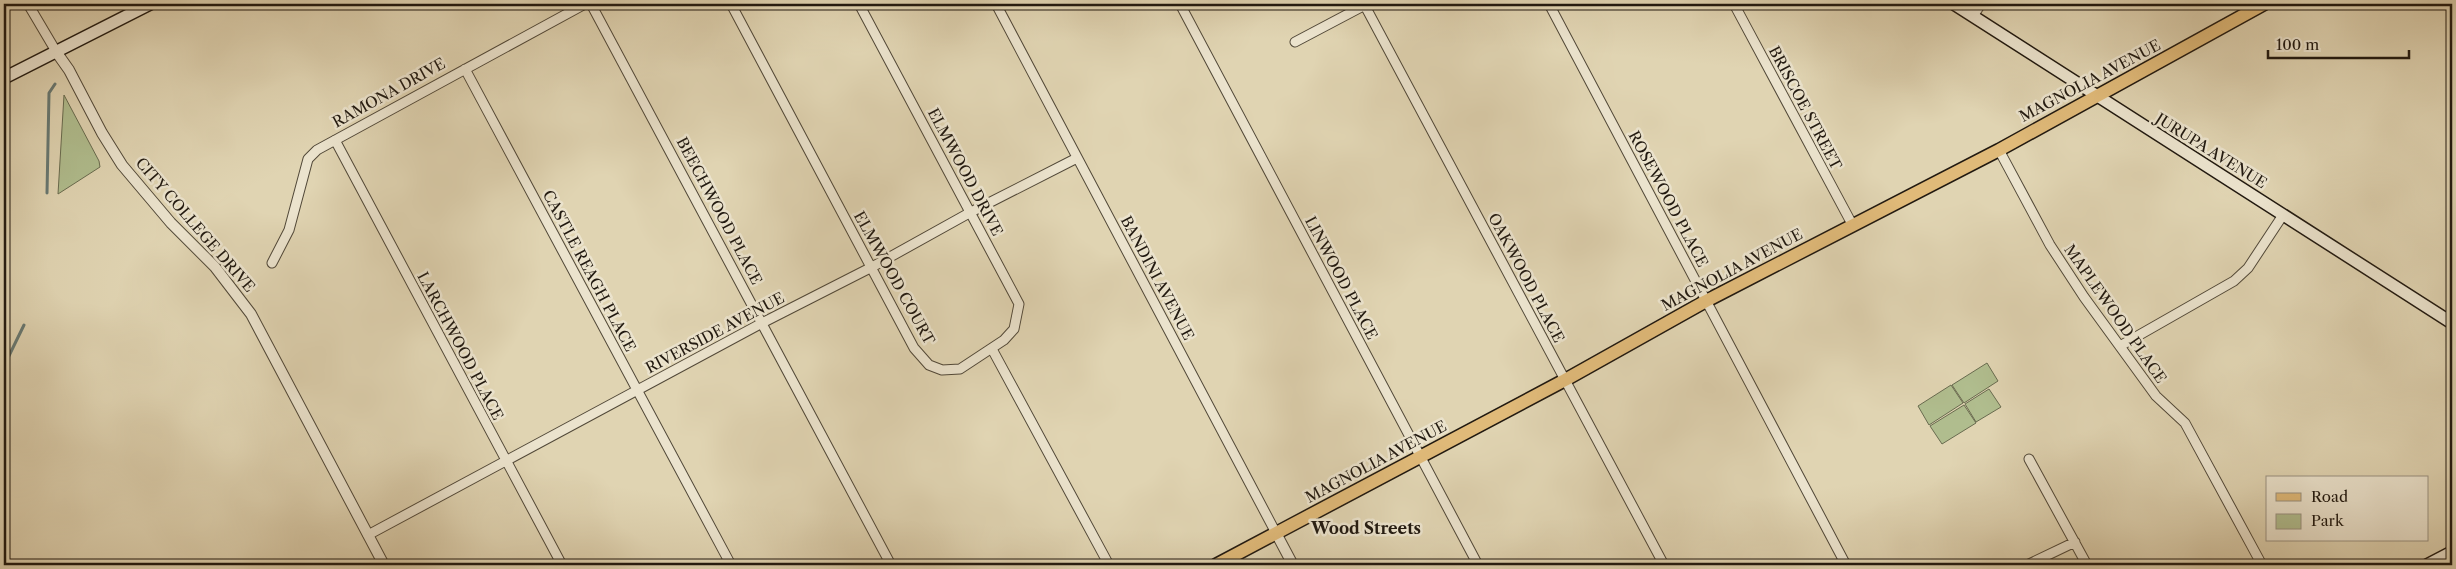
<svg xmlns="http://www.w3.org/2000/svg" width="2456" height="569" viewBox="0 0 2456 569" font-family="'Libre Caslon Text',serif">
	<style>
		.green { fill: #b0bd8e; stroke: #686b4f }
		.lines { fill: none; stroke-linecap: round; stroke-linejoin: round }
		.stream { stroke: #677872; stroke-width: 3 }
		.minor-casing { stroke: #514838; stroke-width: 11 }
		.tertiary-casing { stroke: #514838; stroke-width: 12 }
		.secondary-casing { stroke: #211910; stroke-width: 14 }
		.primary-casing { stroke: #211910; stroke-width: 15 }
		.minor { stroke: #ebe3cd; stroke-width: 9 }
		.tertiary { stroke: #ebe3cd; stroke-width: 10 }
		.secondary { stroke: #ebe3cd; stroke-width: 11 }
		.primary { stroke: #e0ba79; stroke-width: 12 }
		.labels { text-anchor: middle; stroke-width: 5; stroke-linejoin: round; paint-order: stroke }
		.street-label { font-size: 15px; fill: #211910; stroke: #ebe3cd }
		.neighbourhood-label { font-size: 16px; font-weight: bold; fill: #211910; stroke: #ebe3cd }
	</style>
	<rect width="100%" height="100%" fill="#e0d4b2"/>
	<filter id="stains"><feTurbulence type="fractalNoise" baseFrequency=".004" numOctaves="4"/><feColorMatrix values="0 0 0 0 .2 0 0 0 0 .09 0 0 0 0 .02 0 0 0 .5 -.17"/></filter>
	<radialGradient id="worn" r=".72"><stop offset=".6" stop-color="#630" stop-opacity="0"/><stop offset="1" stop-color="#630" stop-opacity=".3"/></radialGradient>
	<path class="green" d="M64,95L99,161L100,167L58,194Z
		M1987,363L1998,381L1964,403L1952,385Z
		M1951,385L1963,403L1929,425L1918,406Z
		M1989,389L2001,407L1976,422L1965,404Z
		M1964,405L1976,423L1942,444L1930,426Z"/>
	<g class="lines">
		<path class="stream" d="M47,193L49,93L55,84
			M4,366L24,325"/>
		<g class="minor-casing">
			<path id="minor" d="M28,4L57,53
				M591,4L891,565
				M731,4L914,348L929,365L942,370L960,369L1004,340L1014,329L1019,304L859,4
				M996,4L1276,533
				M1180,4L1478,565
				M1364,4L1664,565
				M1549,4L1846,565
				M1734,4L1852,224
				M1973,16L1981,4
				M1295,42L1367,4
				M465,69L731,565
				M335,140L562,565
				M1999,150L2050,245L2084,297L2156,396L2185,423L2262,565
				M272,263L289,230L308,159L317,150L585,4
				M2120,346L2234,281L2248,268L2283,215
				M992,349L1109,565
				M2029,459L2087,565
				M368,535L764,322L872,267L971,212L1077,158
				M2027,565L2075,542"/>
		</g>
		<g class="tertiary-casing">
			<path id="tertiary" d="M57,53L69,70L102,133L122,165L171,223L215,267L251,314L384,565
				M1276,533L1293,565"/>
		</g>
		<g class="secondary-casing">
			<path id="secondary" d="M1954,4L2452,323
				M4,78L150,4
				M2427,565L2452,552"/>
		</g>
		<g class="primary-casing">
			<path id="primary" d="M1216,565L1565,380L1706,301L1999,150L2264,4"/>
		</g>
		<use href="#minor" class="minor"/>
		<use href="#tertiary" class="tertiary"/>
		<use href="#secondary" class="secondary"/>
		<use href="#primary" class="primary"/>
	</g>
	<g class="labels">
		<g class="street-label">
			<text transform="translate(2090 81) rotate(-28)" y="5">MAGNOLIA AVENUE</text>
			<text transform="translate(389 93) rotate(-29)" y="5">RAMONA DRIVE</text>
			<text transform="translate(1805 108) rotate(62)" y="5">BRISCOE STREET</text>
			<text transform="translate(2211 151) rotate(32)" y="5">JURUPA AVENUE</text>
			<text transform="translate(965 172) rotate(62)" y="5">ELMWOOD DRIVE</text>
			<text transform="translate(1668 199) rotate(62)" y="5">ROSEWOOD PLACE</text>
			<text transform="translate(719 211) rotate(62)" y="5">BEECHWOOD PLACE</text>
			<text transform="translate(195 225) rotate(49)" y="5">CITY COLLEGE DRIVE</text>
			<text transform="translate(1732 270) rotate(-28)" y="5">MAGNOLIA AVENUE</text>
			<text transform="translate(589 271) rotate(62)" y="5">CASTLE REAGH PLACE</text>
			<text transform="translate(894 278) rotate(61)" y="5">ELMWOOD COURT</text>
			<text transform="translate(1157 278) rotate(62)" y="5">BANDINI AVENUE</text>
			<text transform="translate(1341 278) rotate(62)" y="5">LINWOOD PLACE</text>
			<text transform="translate(1526 278) rotate(62)" y="5">OAKWOOD PLACE</text>
			<text transform="translate(2115 314) rotate(55)" y="5">MAPLEWOOD PLACE</text>
			<text transform="translate(715 333) rotate(-28)" y="5">RIVERSIDE AVENUE</text>
			<text transform="translate(460 346) rotate(62)" y="5">LARCHWOOD PLACE</text>
			<text transform="translate(1376 462) rotate(-28)" y="5">MAGNOLIA AVENUE</text>
		</g>
		<g class="neighbourhood-label">
			<text x="1366" y="534">Wood Streets</text>
		</g>
	</g>
	<rect width="2456" height="569" fill="none" stroke="#e0d4b2" stroke-width="20"/>
	<rect x="5" y="5" width="2446" height="559" fill="none" stroke="#211910" stroke-width="2.5"/>
	<rect x="10" y="10" width="2436" height="549" fill="none" stroke="#211910"/>
	<rect x="2266" y="476" width="162" height="65" fill="#ebe3cd" stroke="#9a9281"/>
	<rect x="2276" y="493" width="25" height="8" fill="#e0ba79" stroke="#9a9281"/>
	<text x="2311" y="502" font-size="15" fill="#211910">Road</text>
	<rect x="2276" y="514" width="25" height="15" fill="#b0bd8e" stroke="#9a9281"/>
	<text x="2311" y="526" font-size="15" fill="#211910">Park</text>
	<path d="M2268 50v8h141v-8" fill="none" stroke="#211910" stroke-width="2.5"/>
	<text x="2276" y="50" font-size="15" fill="#211910" stroke="#ebe3cd" stroke-width="4" paint-order="stroke">100 m</text>
	<rect width="100%" height="100%" filter="url(#stains)"/>
	<rect width="100%" height="100%" fill="url(#worn)"/>
</svg>
